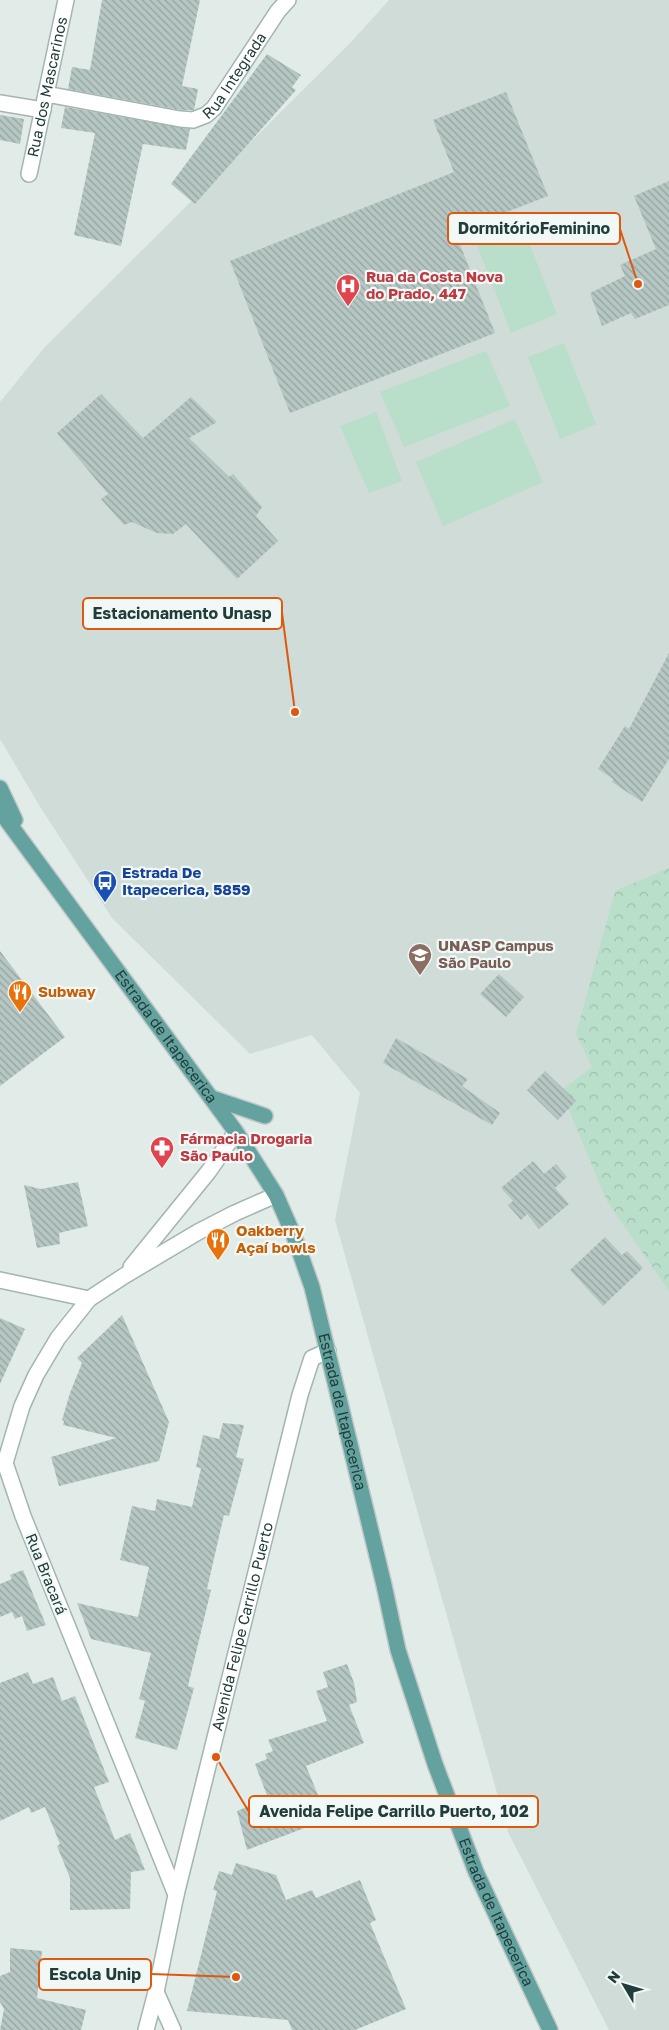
<svg xmlns="http://www.w3.org/2000/svg" width="669" height="2030" viewBox="0 0 669 2030" font-family="'Golos Text',sans-serif">
	<style>
		.built { fill: #cfdcd8 }
		.forest { fill: url(#forest-crowns) }
		.pitch { fill: #b9deca }
		.building { fill: url(#building-back-hatch) }
		.lines { fill: none; stroke-linecap: round; stroke-linejoin: round }
		.minor-casing { stroke: #a4b4b1; stroke-width: 18 }
		.major-casing { stroke: #c1c9c8; stroke-width: 18 }
		.minor { stroke: #fff; stroke-width: 15 }
		.major { stroke: #64a29f; stroke-width: 15 }
		.labels { text-anchor: middle; stroke-width: 4.5; stroke-linejoin: round; paint-order: stroke }
		.street-label { font-size: 15px; fill: #213d3b; stroke: #f1f8f6 }
		.health-label { font-size: 15px; font-weight: bold; fill: #be3a42; stroke: #f1f8f6; text-anchor: start }
		.transit-label { font-size: 15px; font-weight: bold; fill: #164399; stroke: #f1f8f6; text-anchor: start }
		.education-label { font-size: 15px; font-weight: bold; fill: #785e54; stroke: #f1f8f6; text-anchor: start }
		.food-label { font-size: 15px; font-weight: bold; fill: #c56008; stroke: #f1f8f6; text-anchor: start }
		.leader { fill: none; stroke: #de580e; stroke-width: 2 }
		.callout-dot { fill: #de580e; stroke: #f1f8f6; stroke-width: 2 }
		.callout { fill: #f1f8f6; stroke: #de580e; stroke-width: 2 }
		.callout-label { font-size: 16px; text-anchor: middle; font-weight: bold; fill: #213d3b }
	</style>
	<defs>
		<pattern id="forest-crowns" width="20" height="18" patternUnits="userSpaceOnUse" patternTransform="scale(1.25)"><rect width="20" height="18" fill="#b9deca"/><path d="M2 6a3 3 0 1 1 6 0M12 15a3 3 0 1 1 6 0" fill="none" stroke="#9fbfae"/></pattern>
		<pattern id="building-back-hatch" width="6" height="6" patternUnits="userSpaceOnUse" patternTransform="scale(1.25)"><rect width="6" height="6" fill="#b6c7c3"/><path d="M-1 5l2 2M0 0l6 6M5-1l2 2" fill="none" stroke="#94a3a0"/></pattern>
	</defs>
	<rect width="100%" height="100%" fill="#e1ece9"/>
	<path class="built" d="M389,0H669V2030H609L508,1832L335,1220L360,1093L312,1035L250,1054L112,918L39,805L0,739V402L44,348L353,40Z"/>
	<path class="forest" d="M669,868V1291L607,1201L561,1091L592,1067L576,1034L615,891Z"/>
	<path class="pitch" d="M519,217L557,314L511,333L474,237Z
		M564,343L596,424L560,439L528,357Z
		M486,351L510,406L404,447L380,392Z
		M376,412L402,481L369,493L340,426Z
		M515,419L543,482L443,526L416,462Z"/>
	<path class="building" d="M102,0H200L182,86L198,89L194,110H181L68,89L72,67L90,70Z
		M267,54L301,75L292,87L296,90L195,204L171,184Z
		M506,92L548,196L455,232L495,333L290,413L230,261L454,172L433,120Z
		M65,107L190,129L186,150L143,144L121,246L74,235L95,133L61,128Z
		M0,115L24,119L20,144L0,140Z
		M669,181V305L635,319L631,313L602,326L590,293L625,276L620,265L656,249L634,196Z
		M101,394L143,438L191,397L217,422L189,438L229,477L233,474L262,507L256,516L278,541L237,579L186,524L173,534L157,533L132,522L124,525L101,499L108,494L57,433Z
		M669,653V759L642,802L612,782L613,779L598,769L625,726L629,729Z
		M0,951L65,1037L0,1086Z
		M499,974L524,997L506,1017L480,994Z
		M396,1038L468,1079L462,1086L500,1113L492,1125L383,1063Z
		M545,1071L576,1101L558,1120L527,1090Z
		M533,1161L544,1174L556,1164L567,1177L555,1188L569,1204L539,1229L527,1214L521,1220L508,1205L513,1201L501,1188Z
		M78,1182L88,1226L59,1233L60,1244L37,1248L24,1185L41,1189Z
		M605,1237L622,1255L627,1251L643,1268L603,1306L570,1270Z
		M122,1315L169,1422L159,1461L59,1486L51,1457L116,1438L63,1425L64,1421L62,1420L70,1393L82,1363L77,1358Z
		M0,1318L25,1329L0,1384Z
		M223,1423L244,1425L236,1457L244,1459L229,1516L224,1515L207,1589L211,1590L188,1686L194,1688L177,1750L135,1738L145,1701L139,1699L151,1653L91,1639L77,1603L138,1617L149,1567L120,1560L132,1506L155,1511L157,1499L192,1507L201,1468L196,1467L203,1435L219,1439Z
		M23,1570L46,1625L27,1631L22,1616L15,1619L12,1612L0,1617V1584L12,1579L10,1575Z
		M347,1664L354,1683L357,1702L349,1705L364,1743L306,1766L328,1819L247,1850L237,1811L268,1798L255,1764L267,1759L265,1754L273,1751L268,1740L327,1721L316,1691L328,1687L323,1672Z
		M28,1672L33,1684L53,1677L62,1701L75,1696L109,1782L94,1787L115,1840L130,1833L145,1870L131,1872L130,1909L70,1910V1878L57,1846L60,1844L45,1807L31,1813L29,1807L0,1821V1683Z
		M236,1863L276,1875L286,1900L312,1890L316,1898L360,1880L376,1920L370,1923L406,2009L355,2030H292L288,2020L187,2011L217,1891L213,1890L219,1871L232,1875Z
		M10,1948L42,1951L37,1998L86,2010L81,2030H0L4,2009L0,2002V1976L10,1972Z"/>
	<g class="lines">
		<g class="minor-casing">
			<g id="minor">
				<path id="s1" d="M46,94L180,119L193,120L206,115L214,108L278,11L288,0"/>
				<path d="M0,103L43,110"/>
				<path id="s2" d="M29,174L66,0"/>
				<path d="M131,1267L209,1171L236,1132"/>
				<path d="M0,1280L89,1299"/>
				<path d="M176,1895L23,1516L5,1463L22,1406L36,1375L58,1338L89,1299L124,1276L198,1232L235,1213L276,1195"/>
				<path d="M156,1992L173,2030"/>
				<path id="s3" d="M146,2030L156,1992L176,1895L300,1395L312,1358L328,1351"/>
			</g>
		</g>
		<g class="major-casing">
			<g id="major">
				<path d="M0,788L15,820"/>
				<path id="s4" d="M0,811L236,1132L276,1195L294,1236L312,1287L384,1585L398,1650L435,1764L476,1872L550,2030"/>
				<path d="M212,1098L265,1116"/>
			</g>
		</g>
		<use href="#minor" class="minor"/>
		<use href="#major" class="major"/>
	</g>
	<defs>
		<g id="hospital-pin" transform="scale(1.25)"><path d="M0 17L-7.5 6A9.5 9.5 0 1 1 7.5 6Z" fill="#e0444e" stroke="#f1f8f6"/><path d="M-5-5h3v3.5h4V-5h3V5h-3V1.5h-4V5h-3Z" fill="#fff"/></g>
		<g id="bus-pin" transform="scale(1.25)"><path d="M0 17L-7.5 6A9.5 9.5 0 1 1 7.5 6Z" fill="#1a4fb4" stroke="#f1f8f6"/><path d="M-5-6H5V4H4V6H2V4H-2V6H-4V4H-5ZM-3.5-4V0h7V-4ZM-3.5 1.2v1.5H-2V1.2ZM2 1.2v1.5H3.5V1.2Z" fill="#fff"/></g>
		<g id="university-pin" transform="scale(1.25)"><path d="M0 17L-7.5 6A9.5 9.5 0 1 1 7.5 6Z" fill="#8d6e63" stroke="#f1f8f6"/><path d="M0-5L7-2L0 1L-7-2ZM-4 1L0 2.5L4 1V4Q0 6-4 4Z" fill="#fff"/></g>
		<g id="restaurant-pin" transform="scale(1.25)"><path d="M0 17L-7.5 6A9.5 9.5 0 1 1 7.5 6Z" fill="#e8710a" stroke="#f1f8f6"/><path d="M-5-6h1v4h1v-4h1v4h1v-4h1v5L-1.5 .5V6h-2V.5L-5-1ZM5-6V6H3V1.5H1.5Q1.5-4 5-6Z" fill="#fff"/></g>
		<g id="pharmacy-pin" transform="scale(1.25)"><path d="M0 17L-7.5 6A9.5 9.5 0 1 1 7.5 6Z" fill="#e0444e" stroke="#f1f8f6"/><path d="M-2-6h4v4h4v4h-4v4h-4v-4h-4v-4h4Z" fill="#fff"/></g>
	</defs>
	<g fill-rule="evenodd">
		<use href="#hospital-pin" x="348" y="286"/>
		<use href="#bus-pin" x="105" y="882"/>
		<use href="#university-pin" x="420" y="955"/>
		<use href="#restaurant-pin" x="20" y="992"/>
		<use href="#pharmacy-pin" x="162" y="1148"/>
		<use href="#restaurant-pin" x="218" y="1240"/>
	</g>
	<g class="labels">
		<g class="street-label">
			<text dy="5" stroke="none"><textPath href="#s1" startOffset="212">Rua Integrada</textPath></text>
			<text dy="5" stroke="none"><textPath href="#s2" startOffset="89">Rua dos Mascarinos</textPath></text>
			<text dy="5" stroke="none"><textPath href="#s4" startOffset="280">Estrada de Itapecerica</textPath></text>
			<text dy="5" stroke="none"><textPath href="#s4" startOffset="700">Estrada de Itapecerica</textPath></text>
			<text transform="translate(46 1574) rotate(68)" y="5">Rua Bracará</text>
			<text dy="5" stroke="none"><textPath href="#s3" startOffset="415">Avenida Felipe Carrillo Puerto</textPath></text>
			<text dy="5" stroke="none"><textPath href="#s4" startOffset="1225">Estrada de Itapecerica</textPath></text>
		</g>
		<g class="health-label">
			<text x="366" y="282">Rua da Costa Nova<tspan x="366" dy="17">do Prado, 447</tspan></text>
			<text x="180" y="1144">Fármacia Drogaria<tspan x="180" dy="17">São Paulo</tspan></text>
		</g>
		<g class="transit-label">
			<text x="122" y="878">Estrada De<tspan x="122" dy="17">Itapecerica, 5859</tspan></text>
		</g>
		<g class="education-label">
			<text x="438" y="951">UNASP Campus<tspan x="438" dy="17">São Paulo</tspan></text>
		</g>
		<g class="food-label">
			<text x="38" y="997">Subway</text>
			<text x="236" y="1236">Oakberry<tspan x="236" dy="17">Açaí bowls</tspan></text>
		</g>
	</g>
	<path class="leader" d="M638 284L620 229M295 712L282 613M216 1757L249 1812M236 1977L151 1974"/>
	<g class="callout-dot">
		<circle cx="638" cy="284" r="5"/>
		<circle cx="295" cy="712" r="5"/>
		<circle cx="216" cy="1757" r="5"/>
		<circle cx="236" cy="1977" r="5"/>
	</g>
	<g class="callout">
		<rect x="448" y="213" width="172" height="31" rx="5"/>
		<rect x="83" y="598" width="199" height="31" rx="5"/>
		<rect x="249" y="1796" width="289" height="31" rx="5"/>
		<rect x="39" y="1959" width="112" height="31" rx="5"/>
	</g>
	<g class="callout-label">
		<text x="534" y="234">DormitórioFeminino</text>
		<text x="182" y="619">Estacionamento Unasp</text>
		<text x="394" y="1817">Avenida Felipe Carrillo Puerto, 102</text>
		<text x="95" y="1980">Escola Unip</text>
	</g>
	<g transform="translate(624 1985) rotate(308)" stroke="#f1f8f6" stroke-width="4" paint-order="stroke">
	<path d="M0-4L9 19L0 12L-9 19Z" fill="#213d3b"/>
	<text y="-8" font-size="14" font-weight="bold" text-anchor="middle" fill="#213d3b">N</text>
	</g>
</svg>
